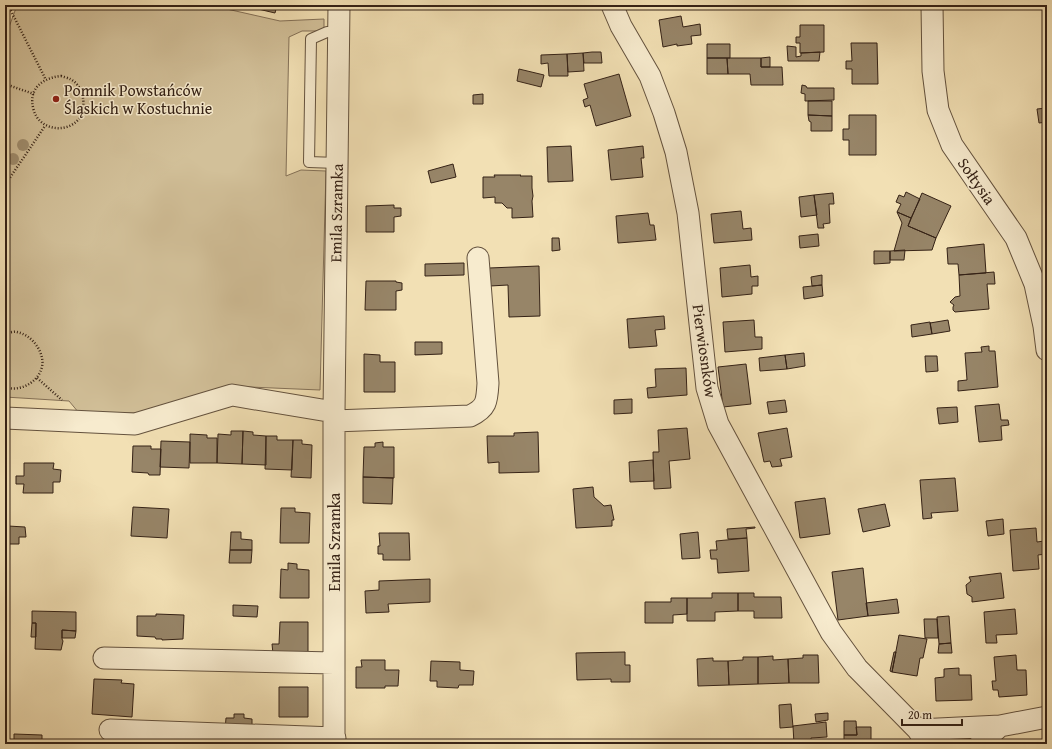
<svg xmlns="http://www.w3.org/2000/svg" width="1052" height="749" viewBox="0 0 1052 749" font-family="'Gentium Book Plus',serif">
	<style>
		.green { fill: #d2c099; stroke: #847158 }
		.building { fill: #978568; stroke: #352216 }
		.lines { fill: none; stroke-linecap: round; stroke-linejoin: round }
		.lane-casing { stroke: #64523e; stroke-width: 12 }
		.street-casing { stroke: #64523e; stroke-width: 23 }
		.path { stroke: #352216; stroke-width: 2.5; stroke-dasharray: 1 2; stroke-linecap: butt }
		.lane { stroke: #f7ebce; stroke-width: 10 }
		.street { stroke: #f7ebce; stroke-width: 21 }
		.tree { fill: #a08e6f }
		.poi-dot { fill: #8f2418; stroke: #f7ebce; stroke-width: 1.5 }
		.labels { text-anchor: middle; stroke-width: 3; stroke-linejoin: round; paint-order: stroke }
		.poi-label { font-size: 16px; fill: #352216; stroke: #f7ebce; text-anchor: start }
		.street-label { font-size: 16px; fill: #352216; stroke: #f7ebce }
	</style>
	<rect width="100%" height="100%" fill="#f2e0b4"/>
	<filter id="stains"><feTurbulence type="fractalNoise" baseFrequency=".005" numOctaves="4"/><feColorMatrix values="0 0 0 0 .2 0 0 0 0 .09 0 0 0 0 .02 0 0 0 .5 -.17"/></filter>
	<radialGradient id="worn" r=".72"><stop offset=".6" stop-color="#630" stop-opacity="0"/><stop offset="1" stop-color="#630" stop-opacity=".3"/></radialGradient>
	<path class="green" d="M13,5H129L131,6L132,5H209L280,21L324,19V28L318,31H302L289,37L286,176L301,170L326,171L320,390L226,386L138,413H79L69,401L5,397V38L16,8Z
		M970,731L973,740L968,744H935L932,740Z"/>
	<path class="building" d="M239,5H259L258,9Z
		M259,5H277L275,13L258,9Z
		M681,16L683,27L700,24L701,35L691,36L692,44L677,46V44L663,47L659,20Z
		M800,25H824V52L800,53V43H796V37H800Z
		M851,43H877L878,84H852V69H846V61H852Z
		M707,44H730V58H707Z
		M787,46L796,47V57L801,56V53L820,52L819,61H788Z
		M592,52H601L602,63H584L583,53Z
		M583,53L584,71L568,72L567,54Z
		M567,54L568,76H549L548,63L541,64V55Z
		M770,57V67H761V58Z
		M707,58H727L728,74H707Z
		M727,58H761V67H782L783,85H751L750,74H728Z
		M519,69L544,75L541,87L517,81Z
		M619,74L631,116L596,126L590,105L585,107L583,100L588,98L584,84Z
		M802,85L806,86L807,88H834V100L805,101V94L801,93Z
		M483,94V104H473V95Z
		M808,101H832V116L808,115Z
		M1047,108V122L1039,123L1037,109Z
		M808,115L832,116V131H811V122L809,121Z
		M849,115H876V155H849V140H843V129H849Z
		M571,146L573,181L548,182L547,147Z
		M643,146L644,158H641L643,177L611,180L608,150Z
		M453,164L456,177L431,183L428,171Z
		M494,175H521L520,176H532V188L533,196L532,201L533,217L512,218V208H507L502,203H495V197L483,198V177H495Z
		M906,192L920,199L911,218L897,212L901,204L896,202L899,195L904,197Z
		M833,193L834,204H829L830,223L823,224L824,228H818L814,195Z
		M922,193L951,206L936,238L908,226Z
		M814,195L817,215L801,217L799,197Z
		M1045,200H1047V222Z
		M394,205V208H401V216L394,217V232H366V206Z
		M741,211L743,229L751,228L752,240L714,243L711,214Z
		M897,212L911,218L908,226L936,238L932,250L894,251L902,223Z
		M648,213L650,225H654L656,240L618,243L616,216Z
		M818,234L819,246L800,248L799,236Z
		M552,238H559L560,250L552,251Z
		M984,244L986,273L959,275L958,264H948L947,248Z
		M905,250L904,260H890V251Z
		M874,251H890V263L874,264Z
		M464,263V275L425,276V264Z
		M750,265L751,277L758,276V286H752V294L722,297L720,268Z
		M539,266L540,316L509,317L508,285L490,286L489,268Z
		M994,272L995,284H987L989,309L955,312L953,310V307L954,305L950,302L955,297L960,296L959,275Z
		M822,275V285L812,286L811,277Z
		M366,281H396V282L402,283V290L396,291V310H365Z
		M822,285L823,296L804,299L803,287Z
		M664,316L665,329L655,330L657,346L629,348L627,319Z
		M754,320L755,337H762V349L725,352L723,322Z
		M948,320L950,331L932,334L930,323Z
		M930,322L932,334L912,337L911,325Z
		M415,342H442V354L415,355Z
		M989,346V351H995L998,387L958,391V381L967,380L965,353L982,352L981,347Z
		M804,353L805,366L787,369L785,355Z
		M364,354L380,355V362H395V392H364Z
		M785,355L787,369L760,371L759,358Z
		M925,356H937L938,371L926,372Z
		M746,364L751,404L723,407L718,367Z
		M686,368L687,395L648,398L647,388L656,387L655,369Z
		M632,399V413L614,414V400Z
		M785,400L787,412L769,414L767,402Z
		M999,404L1001,420H1008L1009,425L1001,426L1002,440L979,442L975,406Z
		M957,407L958,422L939,424L937,408Z
		M687,428L690,459L669,461L671,488L654,489L653,452H659L658,430Z
		M787,428L792,457L780,459L782,466L772,467L770,461L764,462L758,433Z
		M231,431H243L242,464L217,463L218,434L231,435Z
		M243,431L253,432V435L266,436V465L242,464Z
		M538,432L539,472L499,473V462L488,463L487,436H514V433Z
		M190,434L207,435V438H217V463H190Z
		M266,436H277V440H293L292,470L265,469Z
		M293,440H302V444L312,445L311,478L291,477Z
		M161,441L190,442L189,468L160,467Z
		M383,442V447H394V478L363,477L364,447H375V443Z
		M133,446H151V449H161L160,475H149L148,473L132,472Z
		M653,460L654,481L630,482L629,462Z
		M24,463H54L53,469L61,470L60,482H53V493H23L24,484H16V476H24Z
		M363,477L393,478L392,504L363,503Z
		M955,478L958,511L931,513L932,518L923,519L920,480Z
		M593,487L594,497L604,506L611,505L614,520H612V526L576,528L573,489Z
		M825,498L830,534L800,538L795,502Z
		M885,504L890,526L863,532L858,509Z
		M133,507L169,509L167,538L131,536Z
		M281,508H295V512L310,513L309,543H280Z
		M1003,519L1004,534L988,536L986,521Z
		M8,526L25,527L26,537H19V544H7Z
		M755,527V528L746,529L747,538L728,539L727,529Z
		M1036,528L1037,542L1044,541L1046,554L1038,555L1039,569L1013,571L1010,530Z
		M231,532H241V539L252,540V550H230Z
		M698,532L700,558L682,559L680,534Z
		M379,533H409L410,560H383V554H378V546H380Z
		M747,538L749,571L718,573L717,559H711L710,550H717L716,541Z
		M230,550H252L251,563H229Z
		M288,563L297,564V569L309,570V598H280L281,569L288,570Z
		M863,568L868,616L838,620L832,572Z
		M1001,573L1004,598L972,602V597L967,594L966,585L971,581L969,577Z
		M430,579V602L388,604L389,612L366,613L365,591L379,590V581Z
		M712,593H738V611L715,612V621H687V598H712Z
		M738,593H754V597H781L782,618H754V611H738Z
		M671,598H687V614L673,615V623H645V602H671Z
		M897,599L899,613L868,616L866,603Z
		M233,605L258,606L257,617L233,616Z
		M1015,609L1017,634L996,635L997,643H986L984,612Z
		M32,611L76,612V631L62,630V639L63,641L61,650L35,649L36,623H32Z
		M156,614L184,615L183,639L162,640V639H156L155,637L137,636V616H156Z
		M949,616L951,643L939,644L937,617Z
		M924,619H937L938,638H925Z
		M280,622H308V653L273,654L272,644H279Z
		M32,623H36V637H31Z
		M62,630L76,631L75,638H62Z
		M899,635L927,639L923,658H920L917,676L892,672Z
		M951,643L952,653H938L939,644Z
		M625,652V665H630V682H611V679L577,680L576,653Z
		M894,652H896L892,672L890,671Z
		M803,655H818L819,683H789L788,659L803,658Z
		M1016,655L1017,670H1026L1027,695L999,697L998,690H993L992,681H996L994,657Z
		M773,656V660L788,659L789,683L758,684V657Z
		M743,657H758V684L729,685L728,661L743,660Z
		M713,658V661H728L729,685L698,686L697,659Z
		M361,660H385V670H399L398,686H385V688H356V667H362Z
		M431,661L460,662V670L474,671L473,685H459L458,688L437,687V681H430Z
		M959,668V675H971L972,700L936,701L935,678L944,677V669Z
		M94,679L122,680L121,683L134,684L132,717L92,714Z
		M279,687H308V717H279Z
		M791,704L793,727L780,728L779,705Z
		M828,713V720L816,722L815,714Z
		M234,714H244V718L252,719V731L225,730L226,718H234Z
		M844,721H856L857,735H844Z
		M826,722L827,737L811,738V742L794,744L793,726Z
		M856,727H871V744H844V735H857Z
		M14,734L42,735V744H14Z"/>
	<g class="lines">
		<g class="lane-casing">
			<path id="lane" d="M337,163L309,162L311,39L327,32H338"/>
		</g>
		<g class="street-casing">
			<path id="street" d="M612,5L621,26L650,76L664,113L676,152L688,213L707,388L718,424L831,632L857,668L918,730L927,744
				M932,5L933,71L938,110L952,145L1016,238L1035,284L1044,326L1047,350
				M5,418L135,424L232,395L334,412
				M334,421L470,416C487,408 487,401 488,383L478,258
				M104,658L334,663
				M110,730L335,738
				M918,730L1000,726
				M334,744V412L339,5
				M980,744L1000,726L1047,717"/>
		</g>
		<path class="path" d="M8,5L46,80
			M61,76C64,77 68,78 70,79C81,84 86,100 82,111C81,114 81,117 79,119C66,134 40,130 34,111C27,89 42,78 61,76Z
			M5,84L34,94
			M5,185L45,126
			M5,324L7,333
			M5,333C9,333 14,331 17,332C33,335 47,355 41,370C36,384 18,392 5,387
			M37,378L62,400"/>
		<use href="#lane" class="lane"/>
		<use href="#street" class="street"/>
	</g>
	<g class="tree">
		<circle cx="23" cy="145" r="6"/>
		<circle cx="13" cy="159" r="6"/>
	</g>
	<circle class="poi-dot" cx="56" cy="99" r="4"/>
	<g class="labels">
		<g class="poi-label">
			<text x="64" y="96">Pomnik Powstańców<tspan x="64" dy="18">Śląskich w Kostuchnie</tspan></text>
		</g>
		<g class="street-label">
			<text transform="translate(977 181) rotate(55)" y="6">Sołtysia</text>
			<text transform="translate(336 213) rotate(-89)" y="6">Emila Szramka</text>
			<text transform="translate(705 351) rotate(82)" y="6">Pierwiosnków</text>
			<text transform="translate(334 542) rotate(-90)" y="6">Emila Szramka</text>
		</g>
	</g>
	<rect width="1052" height="749" fill="none" stroke="#f2e0b4" stroke-width="20"/>
	<rect x="6" y="6" width="1040" height="737" fill="none" stroke="#352216" stroke-width="2"/>
	<rect x="10" y="10" width="1032" height="729" fill="none" stroke="#352216"/>
	<path d="M902 719v6h60v-6" fill="none" stroke="#352216" stroke-width="2"/>
	<text x="908" y="719" font-size="12" fill="#352216" stroke="#f7ebce" stroke-width="3" paint-order="stroke">20 m</text>
	<rect width="100%" height="100%" filter="url(#stains)"/>
	<rect width="100%" height="100%" fill="url(#worn)"/>
</svg>
